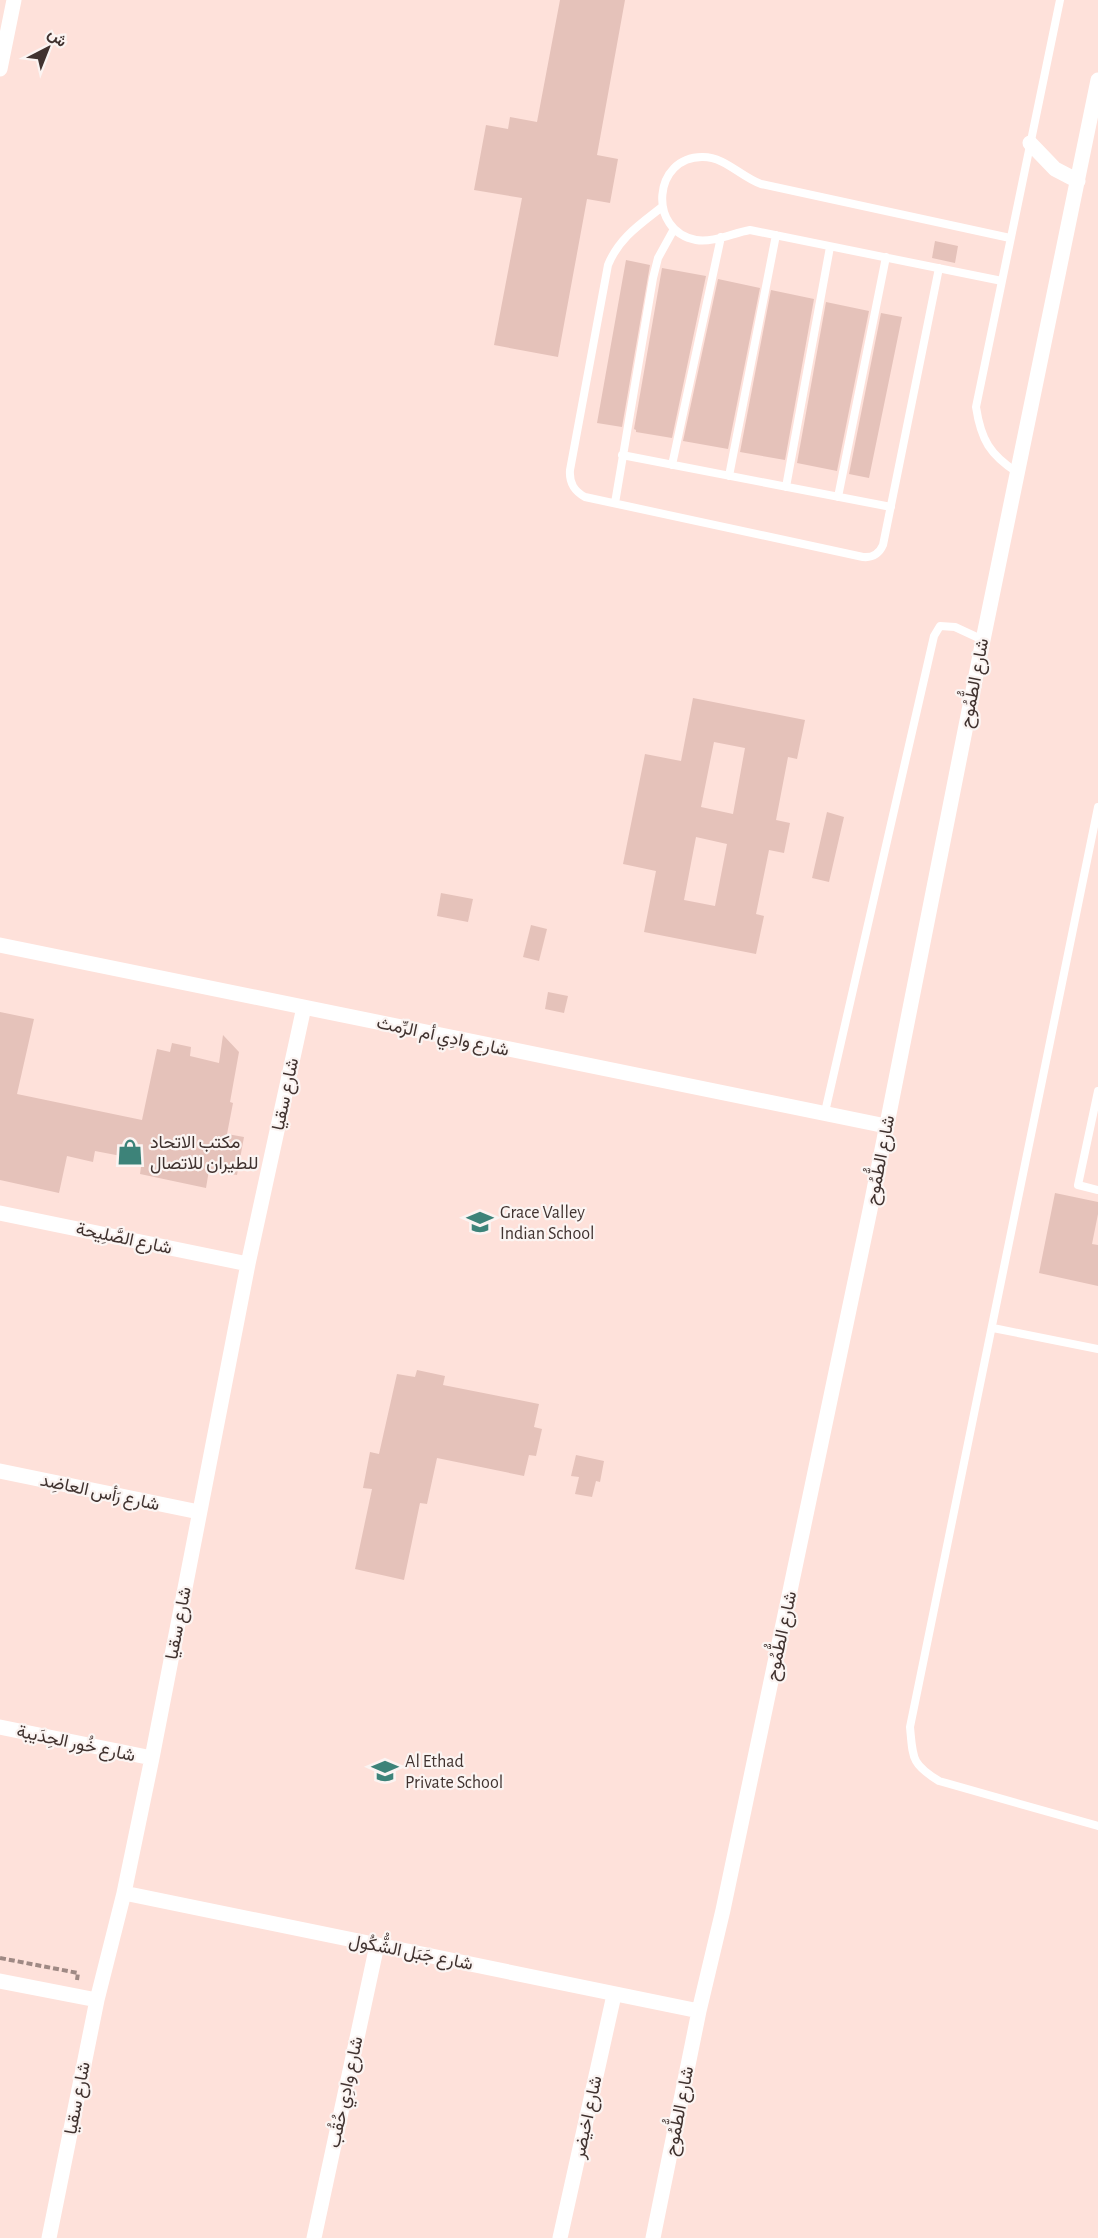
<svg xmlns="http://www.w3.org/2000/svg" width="1098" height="2238" viewBox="0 0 1098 2238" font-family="'Alegreya Sans',Vazirmatn,sans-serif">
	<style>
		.building { fill: #e5c2ba; fill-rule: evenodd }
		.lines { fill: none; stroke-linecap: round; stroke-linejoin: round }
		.path { stroke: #9f8984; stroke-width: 4; stroke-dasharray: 6 3; stroke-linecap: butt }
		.lane { stroke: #fff; stroke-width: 8 }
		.street { stroke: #fff; stroke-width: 15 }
		.labels { text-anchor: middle; stroke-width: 4.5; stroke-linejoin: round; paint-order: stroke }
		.street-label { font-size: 18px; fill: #40322f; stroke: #fbf4f2 }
		.poi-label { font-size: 18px; fill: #40322f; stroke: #fbf4f2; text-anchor: start }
	</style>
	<rect width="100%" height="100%" fill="#fee1da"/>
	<path class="building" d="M560,0H625L597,155L618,159L610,203L587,199L558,357L494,345L522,198L474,190L486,125L508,129L510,117L537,122Z
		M935,241L958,246L955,263L932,258Z
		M626,260L650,265L622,427L597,423Z
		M662,268L706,276L672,438L636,432V430L634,429Z
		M718,279L760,288L728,449L683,441Z
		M771,290L814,299L785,460L740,452Z
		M826,302L869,311L837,471L797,463Z
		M881,313L902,317L869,478L849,474Z
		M693,698L805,720L797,759L788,757L776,820L790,823L784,853L769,850L756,914L764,916L756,954L644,932L656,871L623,864L645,754L681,761ZM714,742L745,748L733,814L701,807ZM696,837L727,844L715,906L684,900Z
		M827,812L844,817L829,882L812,878Z
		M441,893L473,899L468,922L437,916Z
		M531,925L547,929L539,961L523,957Z
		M548,992L568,996L564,1013L545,1009Z
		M0,1012L34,1019L17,1094L142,1120L157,1049L170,1052L172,1043L191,1047L190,1056L219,1063L223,1035L239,1052L230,1102L233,1103L227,1134L244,1137L237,1175L209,1170L206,1188L140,1174L142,1160L95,1151L93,1162L67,1156L59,1193L0,1180Z
		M1055,1193L1098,1202V1214L1092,1244L1098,1245V1286L1039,1273Z
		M417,1370L445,1376L443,1385L539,1404L534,1427L542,1429L536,1456L529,1455L524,1476L437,1458L427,1504L420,1503L404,1580L355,1569L372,1489L363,1488L370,1452L379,1454L397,1374L415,1377Z
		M576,1455L604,1461L600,1482L596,1481L592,1497L575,1494L579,1477L571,1476Z"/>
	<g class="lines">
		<path class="path" d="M0,1958L78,1973L77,1980"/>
		<path class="lane" d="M662,207C639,225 619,238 608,265L570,470C569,483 574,491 585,497L863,557C873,558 879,554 883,545L939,268
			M1002,281L750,230C733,233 713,243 696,240C647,231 653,156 703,157C725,157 741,177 761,184L1010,238
			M622,455L891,507
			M672,465L721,237
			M1018,473C990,455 981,440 976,407L1060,0
			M729,476L776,235
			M786,487L830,247
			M838,497L886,257
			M615,503L653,278L658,258L674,229
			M1098,807L910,1727C913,1758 911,1764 939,1781L1098,1826
			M1098,1091L1078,1185L1098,1190
			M825,1112L934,636L940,626L955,627L983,640
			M993,1328L1098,1349"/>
		<path class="street" d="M0,69L14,0
			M1030,143L1055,169L1078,181
			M0,945L886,1126
			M0,1213L248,1264
			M0,1471L199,1512
			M0,1727L152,1758
			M124,1893L699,2011
			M0,1981L97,2000
			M49,2238L97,2000L124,1893L152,1758L248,1264L304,1007
			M314,2238L377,1945
			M560,2238L614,1995
			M653,2238L699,2011L723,1910L870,1210L983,640L1098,80"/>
	</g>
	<defs>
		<g id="shop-bare" transform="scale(2.07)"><path d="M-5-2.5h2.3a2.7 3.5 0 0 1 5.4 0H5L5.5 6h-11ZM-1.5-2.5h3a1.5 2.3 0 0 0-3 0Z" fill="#3d8379" stroke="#fbf4f2" stroke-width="2.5" paint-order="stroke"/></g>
		<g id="school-bare" transform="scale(2.07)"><path d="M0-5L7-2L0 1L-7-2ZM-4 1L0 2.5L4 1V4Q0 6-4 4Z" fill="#3d8379" stroke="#fbf4f2" stroke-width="2.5" paint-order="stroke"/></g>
	</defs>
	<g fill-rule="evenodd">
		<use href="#shop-bare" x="130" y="1152"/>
		<use href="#school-bare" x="480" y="1222"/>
		<use href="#school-bare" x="385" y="1771"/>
	</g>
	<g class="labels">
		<g class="street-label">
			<text transform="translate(974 683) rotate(-79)" y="6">شارع الطُّمُوح</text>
			<text transform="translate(443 1036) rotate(12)" y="6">شارع وادِي أم الرِّمث</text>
			<text transform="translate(285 1094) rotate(-78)" y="6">شارع سقيا</text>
			<text transform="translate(880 1160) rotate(-79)" y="6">شارع الطُّمُوح</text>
			<text transform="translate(124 1238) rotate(12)" y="6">شارع الصَّلِيحة</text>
			<text transform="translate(100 1492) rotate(12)" y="6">شارع رَأس العاضِد</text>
			<text transform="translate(178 1623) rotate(-79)" y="6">شارع سقيا</text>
			<text transform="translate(781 1636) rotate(-78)" y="6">شارع الطُّمُوح</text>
			<text transform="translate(76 1743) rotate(12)" y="6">شارع خُور الحِدَيبة</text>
			<text transform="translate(411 1952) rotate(11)" y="6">شارع جَبَل الشُّكُول</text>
			<text transform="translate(345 2092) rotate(-78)" y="6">شارع وادِي حُقُب</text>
			<text transform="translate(77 2098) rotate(-79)" y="6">شارع سقيا</text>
			<text transform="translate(679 2111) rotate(-79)" y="6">شارع الطُّمُوح</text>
			<text transform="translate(587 2117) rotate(-78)" y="6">شارع اخيضر</text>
		</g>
		<g class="poi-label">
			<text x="150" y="1148">مكتب الاتحاد<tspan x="150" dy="21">للطيران للاتصال</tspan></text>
			<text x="500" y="1218">Grace Valley<tspan x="500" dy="21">Indian School</tspan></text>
			<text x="405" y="1767">Al Ethad<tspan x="405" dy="21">Private School</tspan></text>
		</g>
	</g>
	<g transform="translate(48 48) rotate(42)" stroke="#fbf4f2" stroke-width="4.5" paint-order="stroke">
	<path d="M0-4.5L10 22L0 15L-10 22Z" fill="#40322f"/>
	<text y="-9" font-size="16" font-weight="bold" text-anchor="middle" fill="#40322f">ش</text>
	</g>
</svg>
